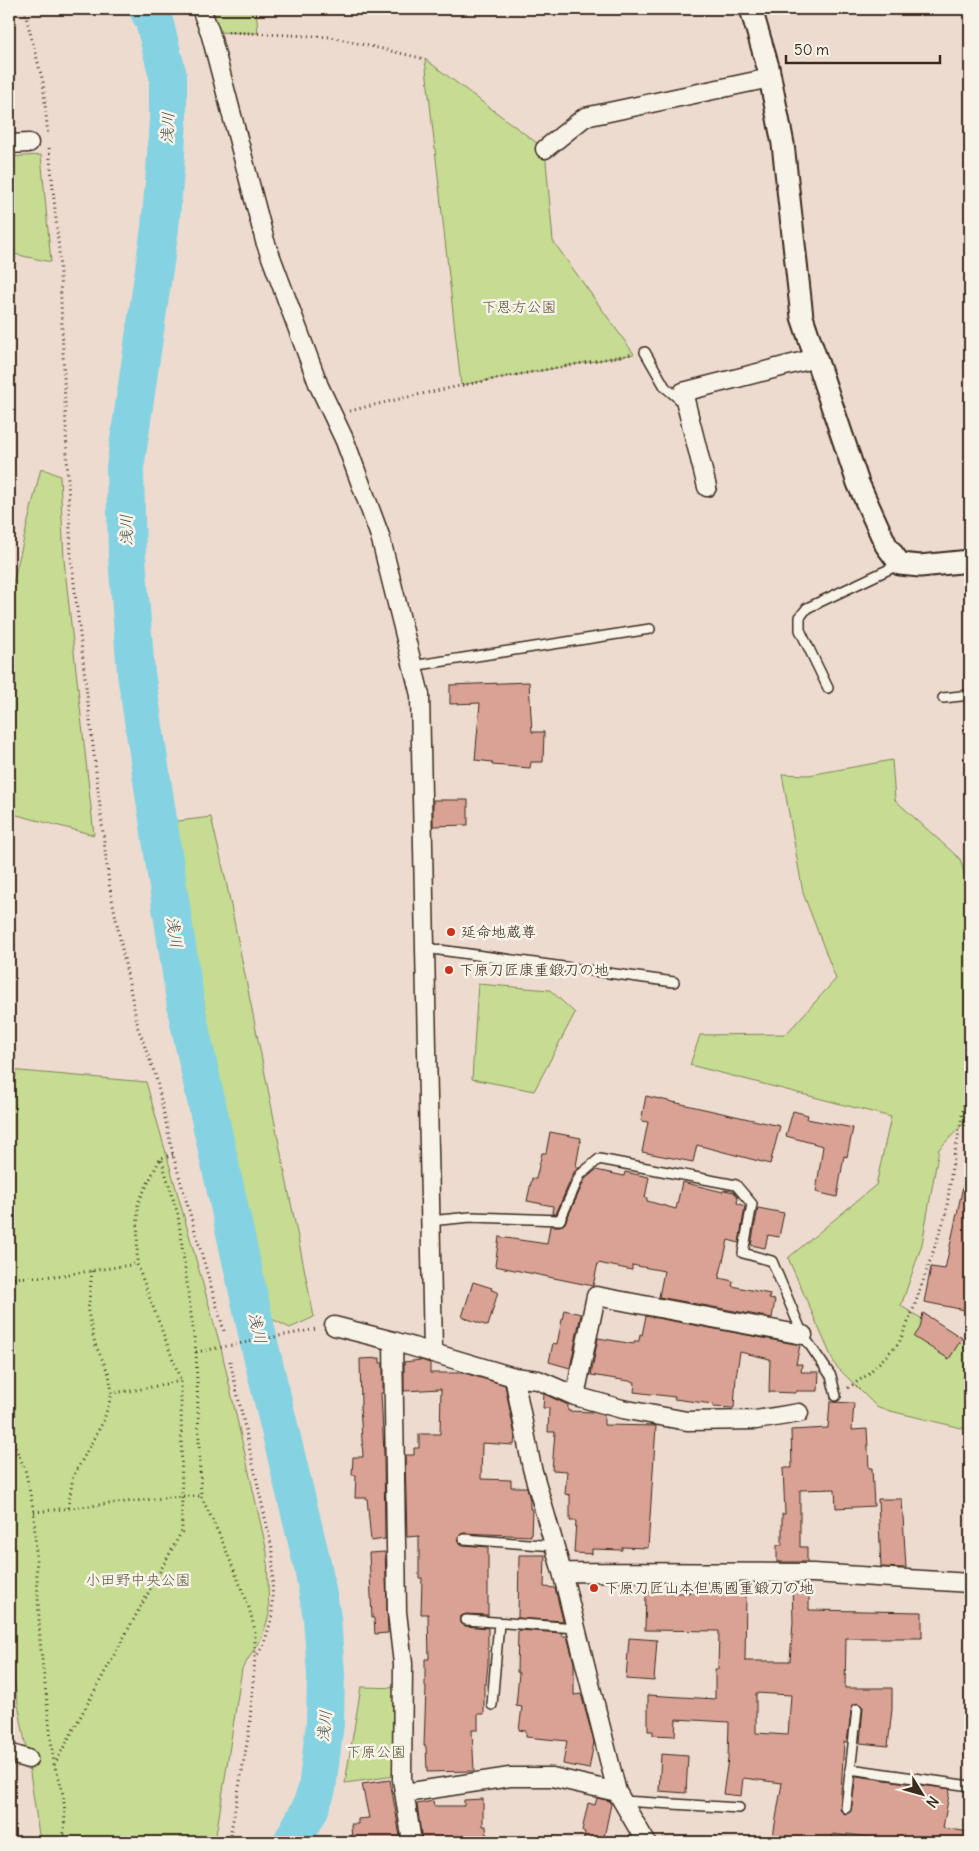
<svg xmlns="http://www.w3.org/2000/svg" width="979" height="1851" viewBox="0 0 979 1851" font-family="Delius,'Klee One',sans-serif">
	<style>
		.green { fill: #c5dc92; stroke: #808358 }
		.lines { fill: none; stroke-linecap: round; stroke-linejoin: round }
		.river { stroke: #85d3e2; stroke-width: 38 }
		.building { fill: #daa294; stroke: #3b2a1e; fill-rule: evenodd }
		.service-casing { stroke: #3b2a1e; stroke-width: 12 }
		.minor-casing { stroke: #3b2a1e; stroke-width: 21 }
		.tertiary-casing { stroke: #3b2a1e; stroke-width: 25 }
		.path { stroke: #3b2a1e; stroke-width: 3; stroke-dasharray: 1 4; stroke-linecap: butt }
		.service { stroke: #f7f3e8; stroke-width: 9 }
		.minor { stroke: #f7f3e8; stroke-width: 18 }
		.tertiary { stroke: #f7f3e8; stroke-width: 21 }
		.poi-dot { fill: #c8321e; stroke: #f7f3e8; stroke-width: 2 }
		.labels { text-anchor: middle; stroke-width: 5; stroke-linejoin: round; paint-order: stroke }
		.park-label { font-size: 15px; fill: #5e563b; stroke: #f7f3e8 }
		.poi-label { font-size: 15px; fill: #3b2a1e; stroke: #f7f3e8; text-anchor: start }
		.water-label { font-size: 16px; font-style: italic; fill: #4e544f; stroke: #f7f3e8 }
	</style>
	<rect width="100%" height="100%" fill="#eedbcf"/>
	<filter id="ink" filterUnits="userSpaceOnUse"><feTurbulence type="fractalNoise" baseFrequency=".02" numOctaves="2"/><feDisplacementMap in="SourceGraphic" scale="10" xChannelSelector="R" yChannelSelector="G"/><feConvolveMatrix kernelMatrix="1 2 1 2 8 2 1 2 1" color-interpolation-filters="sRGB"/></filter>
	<g filter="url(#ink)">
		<path class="green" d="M201,9H256L258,33L210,32Z
			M425,59L545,149L553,241L634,354L461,385Z
			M41,155L51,262L9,253V157Z
			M41,468L60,476L64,560L94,835L9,813V600Z
			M892,760L895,800L960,859L970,892V1117L939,1149L922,1244L901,1306L970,1348V1430L878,1408L835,1365L788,1258L876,1185L891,1117L690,1065L700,1035L786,1034L836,979L803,893L782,774L809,775Z
			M211,817L226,881L314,1317L290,1328L268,1317L214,1058L171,822Z
			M478,984L550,990L575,1013L534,1091L472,1079Z
			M9,1070L146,1082L221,1348L267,1552L269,1615L262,1637L242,1669L215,1842H40L28,1759L9,1653Z
			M361,1687L402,1688V1775L345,1783Z"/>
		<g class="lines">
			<path class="river" d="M148,9L154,21L168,76V118L165,171L160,228L125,468L127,557L136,673L187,1013L260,1347L313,1567L322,1617L326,1674L325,1723L317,1789L310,1809L292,1842"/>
		</g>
		<path class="building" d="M529,682L532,732H544L543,762H531L530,768L492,765V762L475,760L480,703L450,704V685Z
			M433,800H468V825L433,826Z
			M646,1096L780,1126L770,1164L697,1145L693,1162L642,1152L648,1122L641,1121Z
			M793,1111L808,1115L807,1119L853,1128L847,1157L844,1156L837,1197L816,1192L823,1146L786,1136Z
			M550,1132L581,1138L576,1166L580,1167L574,1172L556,1214L552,1213L553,1206L527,1201L532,1178L536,1179L542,1153H546Z
			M596,1170L624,1176L625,1172L649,1177L645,1198H647V1201L676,1209L682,1182L723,1192L724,1190L734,1192L738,1197L737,1203L745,1206L739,1243L728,1240L719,1278L733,1281L732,1286L770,1294L769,1299L775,1300L772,1318L659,1297L664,1271L632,1265V1270L598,1263L593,1286L495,1266L499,1237L547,1244L550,1226H560L565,1223L585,1179Z
			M963,1186L970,1187V1280L965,1310L924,1302L931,1267L945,1269Z
			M758,1208L784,1213L779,1237L768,1235L765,1248L751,1245Z
			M473,1282L492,1288L491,1290L498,1292L488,1326L462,1317Z
			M564,1310L581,1314L570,1368L549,1362L553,1343L557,1344Z
			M923,1313L962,1338L949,1359L914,1337L920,1328Z
			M646,1316L800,1345L796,1364H802L801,1372H819L818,1391H796V1393L769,1392L770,1359L740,1352L736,1377L734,1408L713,1407V1404L674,1399L675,1397L634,1392L635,1382L591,1375L598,1338L634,1344V1341H639L640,1334L642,1335Z
			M380,1358V1363H383V1393H381L384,1454L385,1539L371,1541L367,1498H355L356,1475H352L353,1457H363L360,1405H361L360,1359Z
			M421,1360L430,1363V1373H464L505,1385L515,1436L514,1445L482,1443L481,1479L511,1480V1487H527L530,1501V1509H532L531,1536L464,1533L461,1534L458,1538L459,1542L463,1545L488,1547V1615L466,1614L461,1616L460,1619L461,1623L465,1626L488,1628V1664L486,1685L484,1684V1714H478V1730H472L474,1771L427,1772L426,1746H424L426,1687H425V1659H429L428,1614H421L422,1578H419V1536L407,1537L405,1455H414V1448H419V1434H440L441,1389L404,1391V1362Z
			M544,1394L568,1405V1411L592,1412L604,1415V1425L656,1426L648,1548L622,1547V1550L592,1549V1554L574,1553L576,1521H570V1495L565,1494L567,1471L552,1470L555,1432H548L549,1408H543Z
			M830,1402L854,1403L852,1430L867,1429L869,1468H872L874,1506L836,1508L835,1489L800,1490V1547H807V1562H777V1545H782V1514H785L783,1468H792L791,1430L828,1428Z
			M878,1499H902L906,1568L881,1567Z
			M385,1552L388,1633L375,1634L374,1618H372L369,1553Z
			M519,1555H545L544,1587L555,1588L563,1621L518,1618Z
			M792,1584H809V1610L922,1612V1638H846L845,1688H892V1709L888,1746L860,1743L863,1707L858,1703L852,1706L847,1742H844L840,1810L845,1814L851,1811L856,1776L950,1789L943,1828L970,1832V1842H897L847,1834V1836L833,1834L831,1842H772L782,1783L743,1778L741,1796L723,1794L728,1759L729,1722L676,1719L675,1736L653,1735V1731H648V1695L715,1699V1669H718L719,1631L645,1630L646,1592L689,1593V1591H710V1594H746L745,1661H790L793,1622ZM756,1693L791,1695L788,1735L756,1733Z
			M518,1630L562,1633V1636H567L574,1663V1695L581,1694L594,1742L589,1769L563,1764L567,1741L526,1737V1731L519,1730L522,1707L516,1706L519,1673L517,1672Z
			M629,1638L657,1640L654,1681L626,1679Z
			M661,1754L688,1756L686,1793L659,1791Z
			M390,1780L401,1842H352L351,1824H358V1819L369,1818L362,1784Z
			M597,1798L610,1801L611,1804L603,1842H583L585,1832L582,1831L588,1803L595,1805Z
			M483,1799V1826H486L487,1842H422L417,1804L433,1801L434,1806H464V1800Z"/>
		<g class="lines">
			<g class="service-casing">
				<path id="service" d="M645,352L665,387L684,403
					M412,666L650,629
					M828,688L800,630V617L807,608L900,564
					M943,698L970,695
					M425,948L674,982
					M429,1221L471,1217L560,1220L580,1175L599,1159L736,1185L752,1204L743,1253L772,1261L803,1335L831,1376L836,1396
					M464,1539L555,1546
					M466,1620L576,1628
					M492,1705L499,1623
					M850,1769L970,1786
					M623,1801L739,1808
					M846,1808L857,1709"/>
			</g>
			<g class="minor-casing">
				<path id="minor" d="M201,9L210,32L265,241L319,386L345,441L380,536L420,695L433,1352
					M9,144L29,143
					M545,149L585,117L770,78
					M707,487L683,392L816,358
					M334,1326L393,1341L514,1377L538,1380L575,1396L622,1409L687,1421L756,1420L799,1413
					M393,1341L397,1612L403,1664L402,1779L412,1842
					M514,1377L532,1468L562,1572L617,1792L646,1842
					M575,1396L596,1296L803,1335
					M562,1572L813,1573L970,1583
					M9,1753L28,1759
					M405,1793L510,1777H552L617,1792"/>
			</g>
			<g class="tertiary-casing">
				<path id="tertiary" d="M751,9L768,67L783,144L802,317L858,483L886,545L900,564L920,566L970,561"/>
			</g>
			<path class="path" d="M24,9L43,82L48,136
				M228,32L331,37L425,59
				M49,148L59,250L71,557L109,884L138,1028L156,1077L173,1155L224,1331
				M350,411C443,387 538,371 633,354
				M173,1155L161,1158L178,1215L196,1352L201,1496L220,1536L248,1604L255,1630V1658L249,1732L229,1842
				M92,1271L88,1311L95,1344L109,1374L112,1393L136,1390L181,1381
				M9,1278L56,1276L137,1264
				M196,1352L316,1329
				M230,1361L273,1553L272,1617L264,1644L256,1657
				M848,1388L867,1375L899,1343L912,1313L946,1214L952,1167L964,1106L970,1105
				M9,1434L25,1469L34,1512L40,1641L54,1765C64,1788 68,1817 62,1842
				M68,1508L73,1477L104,1420L112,1393
				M34,1512L181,1496H201
				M54,1765L182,1531L181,1381L137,1264L138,1203L160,1159
				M64,1835L89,1842"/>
			<use href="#service" class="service"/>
			<use href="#minor" class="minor"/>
			<use href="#tertiary" class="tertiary"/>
		</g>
	</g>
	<g class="poi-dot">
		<circle cx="451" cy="932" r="5"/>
		<circle cx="449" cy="970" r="5"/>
		<circle cx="594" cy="1588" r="5"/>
	</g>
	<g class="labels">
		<g class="park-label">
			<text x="519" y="312">下恩方公園</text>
			<text x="138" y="1585">小田野中央公園</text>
			<text x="376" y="1757">下原公園</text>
		</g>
		<g class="poi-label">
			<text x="461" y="937">延命地蔵尊</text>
			<text x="459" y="975">下原刀匠康重鍛刀の地</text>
			<text x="604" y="1593">下原刀匠山本但馬國重鍛刀の地</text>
		</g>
		<g class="water-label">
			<text transform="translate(167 128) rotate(-87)" y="6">浅川</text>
			<text transform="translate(126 530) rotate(-91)" y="6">浅川</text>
			<text transform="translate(175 932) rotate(81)" y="6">浅川</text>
			<text transform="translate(258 1328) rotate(77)" y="6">浅川</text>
			<text transform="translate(324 1726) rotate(-85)" y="6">浅川</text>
		</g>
	</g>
	<rect width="979" height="1851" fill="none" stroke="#f7f3e8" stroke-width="30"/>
	<rect x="15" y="15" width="949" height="1821" fill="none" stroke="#3b2a1e" stroke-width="2" filter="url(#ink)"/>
	<g transform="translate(922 1794) rotate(127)" stroke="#f7f3e8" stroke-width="4" paint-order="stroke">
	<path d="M0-4L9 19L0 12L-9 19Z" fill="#3b2a1e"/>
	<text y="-8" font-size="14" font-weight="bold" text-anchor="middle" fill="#3b2a1e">N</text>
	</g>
	<path d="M786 55v8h154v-8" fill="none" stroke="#3b2a1e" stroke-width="2.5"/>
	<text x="794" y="55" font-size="15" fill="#3b2a1e" stroke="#f7f3e8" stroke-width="4" paint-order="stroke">50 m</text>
</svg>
